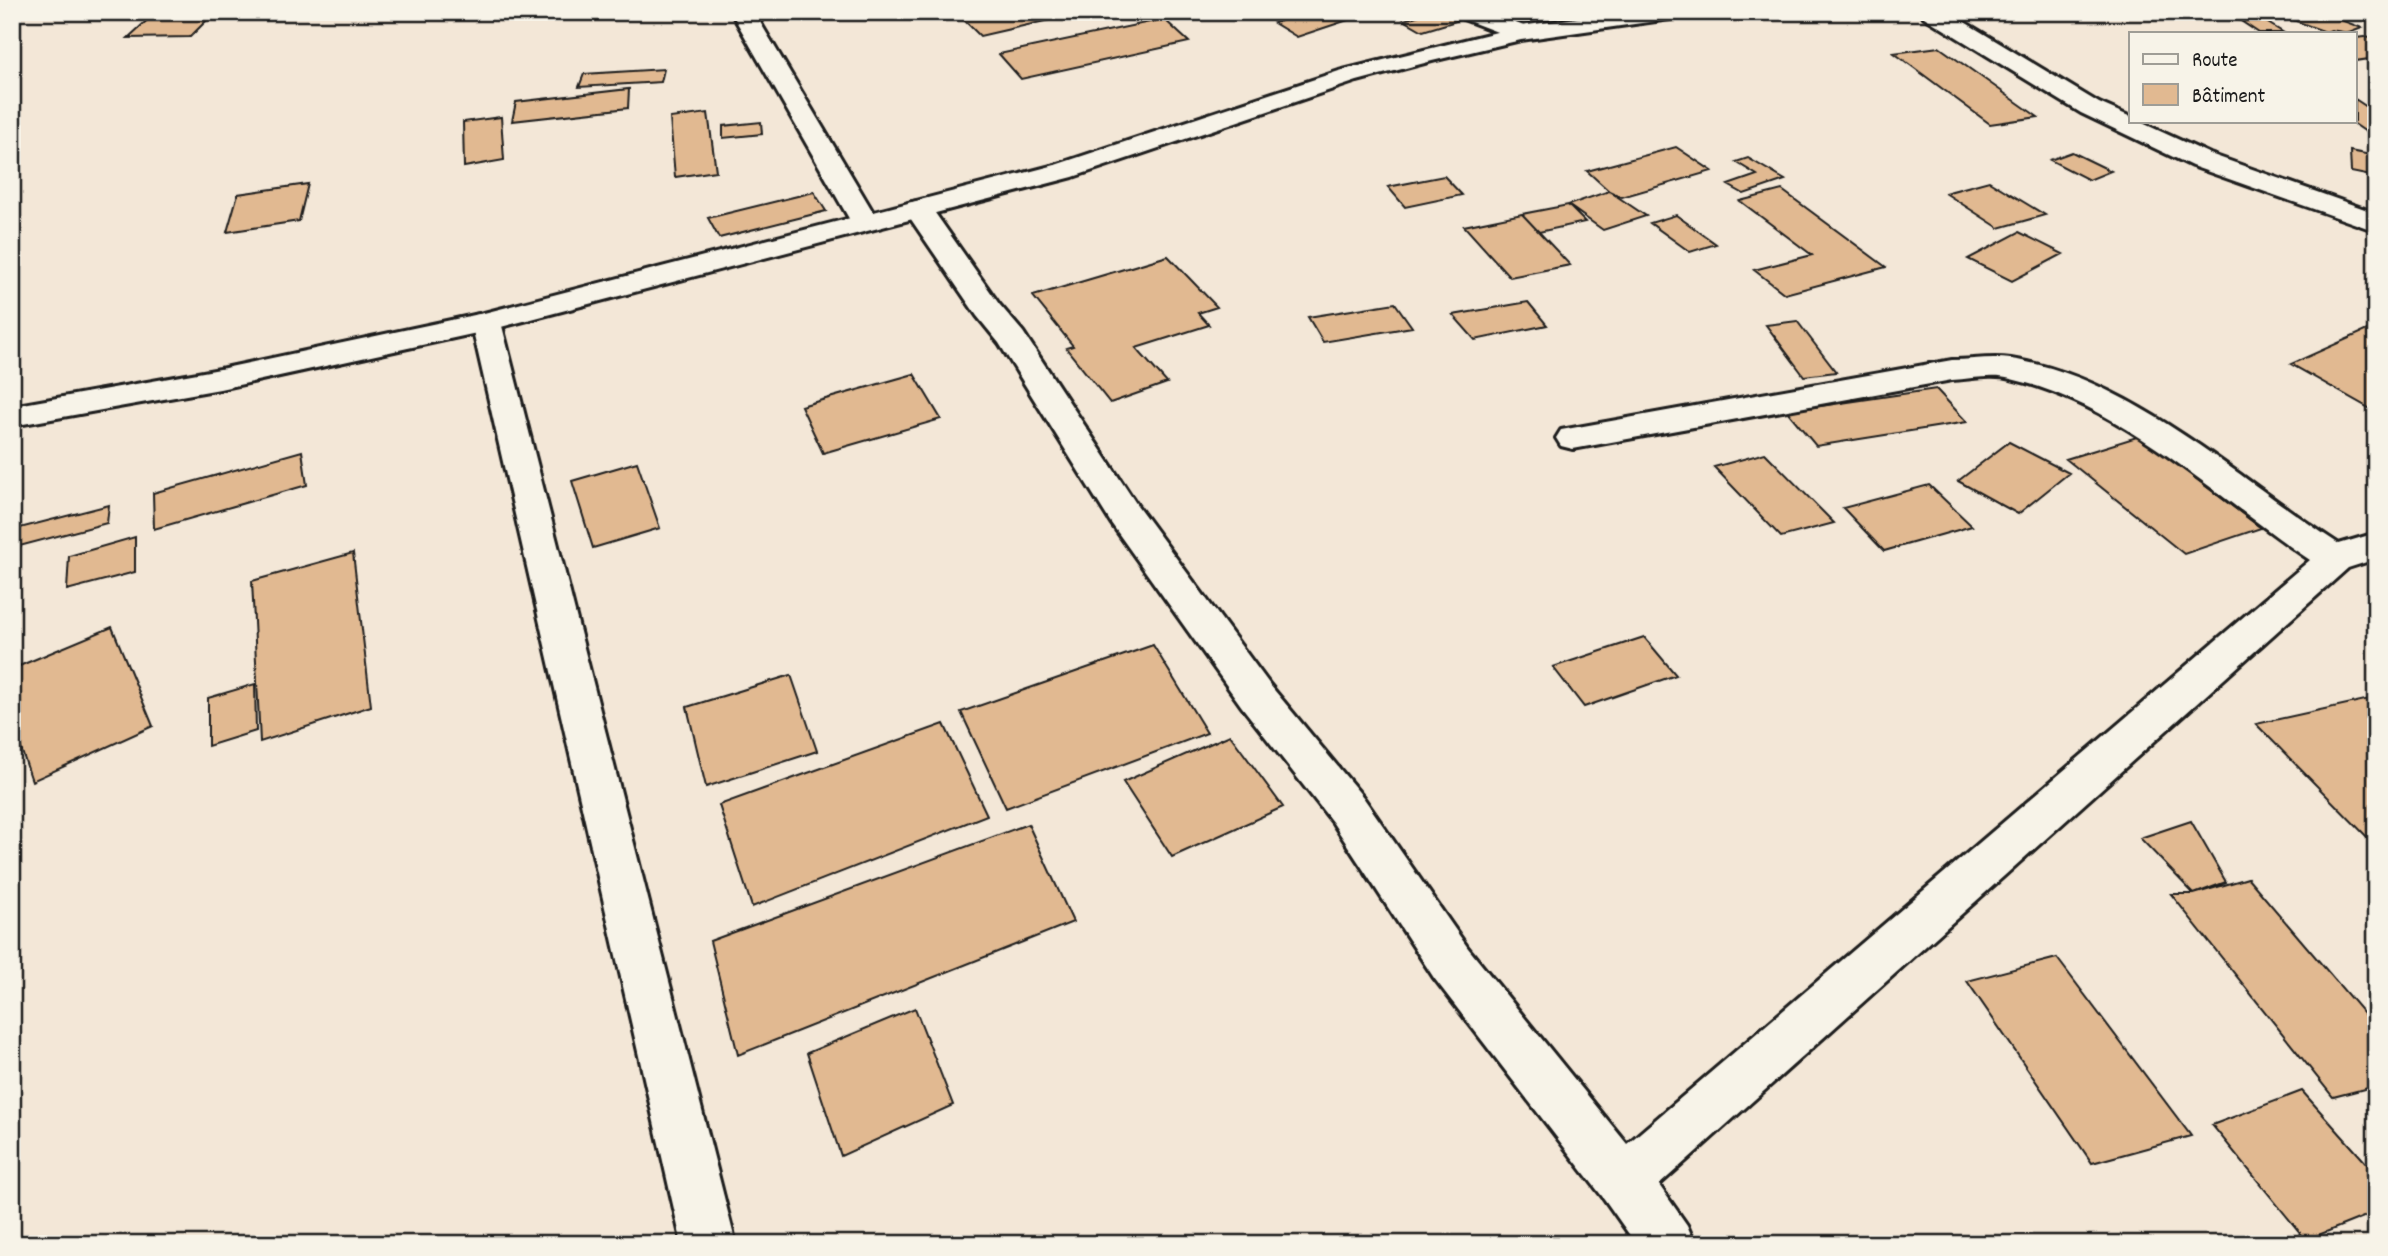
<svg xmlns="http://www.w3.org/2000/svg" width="2388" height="1256" viewBox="0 0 2388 1256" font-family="Dekko,sans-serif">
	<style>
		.building { fill: #e1b991; stroke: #1c1c1c; stroke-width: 2 }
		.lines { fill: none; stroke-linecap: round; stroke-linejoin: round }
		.minor-casing { stroke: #1c1c1c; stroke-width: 6 }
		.tertiary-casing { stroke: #1c1c1c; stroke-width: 6 }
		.minor { fill: #f7f3e8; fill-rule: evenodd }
		.tertiary { fill: #f7f3e8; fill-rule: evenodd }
	</style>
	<rect width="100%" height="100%" fill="#f3e7d7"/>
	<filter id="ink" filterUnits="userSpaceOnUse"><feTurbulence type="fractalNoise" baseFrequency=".0143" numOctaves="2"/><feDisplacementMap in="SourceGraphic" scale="14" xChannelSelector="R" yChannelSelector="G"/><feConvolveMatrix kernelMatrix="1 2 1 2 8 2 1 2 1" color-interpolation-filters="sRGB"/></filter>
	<g filter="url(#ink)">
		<path class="building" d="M156,12H215L190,37L128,38Z
			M989,12H1084L980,36L962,18Z
			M1307,12H1357L1363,15L1297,37L1274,23Z
			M1429,12H1455L1466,18L1423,31L1404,20Z
			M2312,12H2320L2362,28L2349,33L2331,30L2326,32L2293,20Z
			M1164,19L1189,42L1021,79L999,54Z
			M2263,20L2284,33H2259L2241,21Z
			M2376,36V58L2355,61V38Z
			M1939,47L2038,117L1990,124L1894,53Z
			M664,69L661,82L579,87L584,74Z
			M629,89L628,108L512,121L516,102Z
			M2355,99L2376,113V133L2369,134L2350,121H2355Z
			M708,113L716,171L675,177L670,118Z
			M501,117L504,160L464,167L463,122Z
			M761,122L762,134L723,138V126Z
			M1676,147L1712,171L1622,197L1609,191L1587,171Z
			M2350,151L2376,156V177L2351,172Z
			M2072,152L2111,171L2089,180L2050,160Z
			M1748,158L1785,180L1744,194L1728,185L1757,175L1736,162Z
			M1444,176L1462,195L1405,207L1388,187Z
			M1989,181L2045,215L1999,228L1945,193Z
			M308,184L299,221L227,232L238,194Z
			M1782,190L1886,267L1785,294L1754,270L1812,255L1740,201Z
			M1609,191L1646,216L1603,230L1568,205Z
			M814,192L826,211L719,238L708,218Z
			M1568,205L1585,222L1539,232L1522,214Z
			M1522,214L1539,232L1570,265L1510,277L1464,226Z
			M1676,215L1716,244L1690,252L1650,223Z
			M2019,232L2063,254L2012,281L1968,259Z
			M1168,256L1217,307L1198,313L1209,325L1136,348L1167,383L1110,403L1066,348L1073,346L1033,296Z
			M1528,302L1547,325L1475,340L1453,315Z
			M1395,303L1412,327L1323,342L1308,317Z
			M1797,321L1836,372L1804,376L1766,325Z
			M2376,326V412L2291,364Z
			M914,374L941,419L823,453L801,406Z
			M1936,389L1967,422L1816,446L1787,411Z
			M2140,436L2261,528L2184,554L2066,459Z
			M2009,442L2069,473L2018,514L1958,481Z
			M302,451L307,485L154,529L153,493Z
			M1765,453L1834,523L1781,537L1714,467Z
			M637,462L660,528L593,548L572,481Z
			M1929,485L1972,526L1884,551L1843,508Z
			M109,505L107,523L12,548V530Z
			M135,537V572L67,590L69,556Z
			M353,553L371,706L260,742L252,581Z
			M112,627L153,726L32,781L12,722V669Z
			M1644,637L1676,675L1584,707L1553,667Z
			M1153,645L1207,733L1006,808L961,712Z
			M791,675L817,751L706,787L687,707Z
			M255,684L256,731L208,746V698Z
			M2374,698L2376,700V846L2256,724Z
			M944,724L987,815L752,907L719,805Z
			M1230,735L1283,807L1172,857L1123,782Z
			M2191,821L2226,882L2194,894L2140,838Z
			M1028,824L1073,922L738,1055L710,941Z
			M2248,878L2376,1028V1086L2333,1097L2171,894H2194Z
			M2057,958L2191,1136L2092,1163L1967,981Z
			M915,1008L953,1105L841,1156L807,1053Z
			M2302,1091L2376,1174V1212L2306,1240L2212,1125Z"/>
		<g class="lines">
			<g class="minor-casing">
				<path id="minor" d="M731,12H754L879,222L875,228L865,230L855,228L851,222Z
					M1455,12H1487L1529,28L1533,33L1529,38H1513L1458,17Z
					M1921,12H1948L2099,103L2131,117V121H2138L2210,154L2376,213V231L2192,166L2081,113L1924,17Z
					M918,201L928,203L999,304L1023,332L1137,505L1270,685L1363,797L1468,948L1627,1144L2310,560C2217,498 2122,404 2011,379C1992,374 1971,379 1952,380L1573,449L1561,446L1556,438L1561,430L1952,360C1972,360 1991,356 2011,359C2133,378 2239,480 2339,544L2376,533V559L2348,568L1659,1185L1687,1225L1695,1244H1636L1605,1200L1434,978L1333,823L1242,707L1111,523L999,343L977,316L904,209L908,203Z
					M486,313L497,315L501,322L736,1244H682L471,322L475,315Z"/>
			</g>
			<g class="tertiary-casing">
				<path id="tertiary" d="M1619,12H1681L1678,17L1670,19L1521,40L1432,61L1357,81L1073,177L486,331L220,389L12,426V406L220,369L484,313L1055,165L1339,71L1521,26Z"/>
			</g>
			<use href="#minor" class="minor"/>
			<use href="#tertiary" class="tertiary"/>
		</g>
	</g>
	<rect width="2388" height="1256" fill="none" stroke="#f7f3e8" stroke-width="42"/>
	<rect x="21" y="21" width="2346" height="1214" fill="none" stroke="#1c1c1c" stroke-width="2.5" filter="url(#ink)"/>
	<rect x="2129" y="32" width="228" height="91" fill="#f7f3e8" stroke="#9f9d96" stroke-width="2"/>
	<rect x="2143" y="54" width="35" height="10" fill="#f7f3e8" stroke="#9f9d96" stroke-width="2"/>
	<text x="2192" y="66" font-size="21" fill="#1c1c1c">Route</text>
	<rect x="2143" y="84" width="35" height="21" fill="#e1b991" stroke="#9f9d96" stroke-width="2"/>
	<text x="2192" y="102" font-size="21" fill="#1c1c1c">Bâtiment</text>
</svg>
